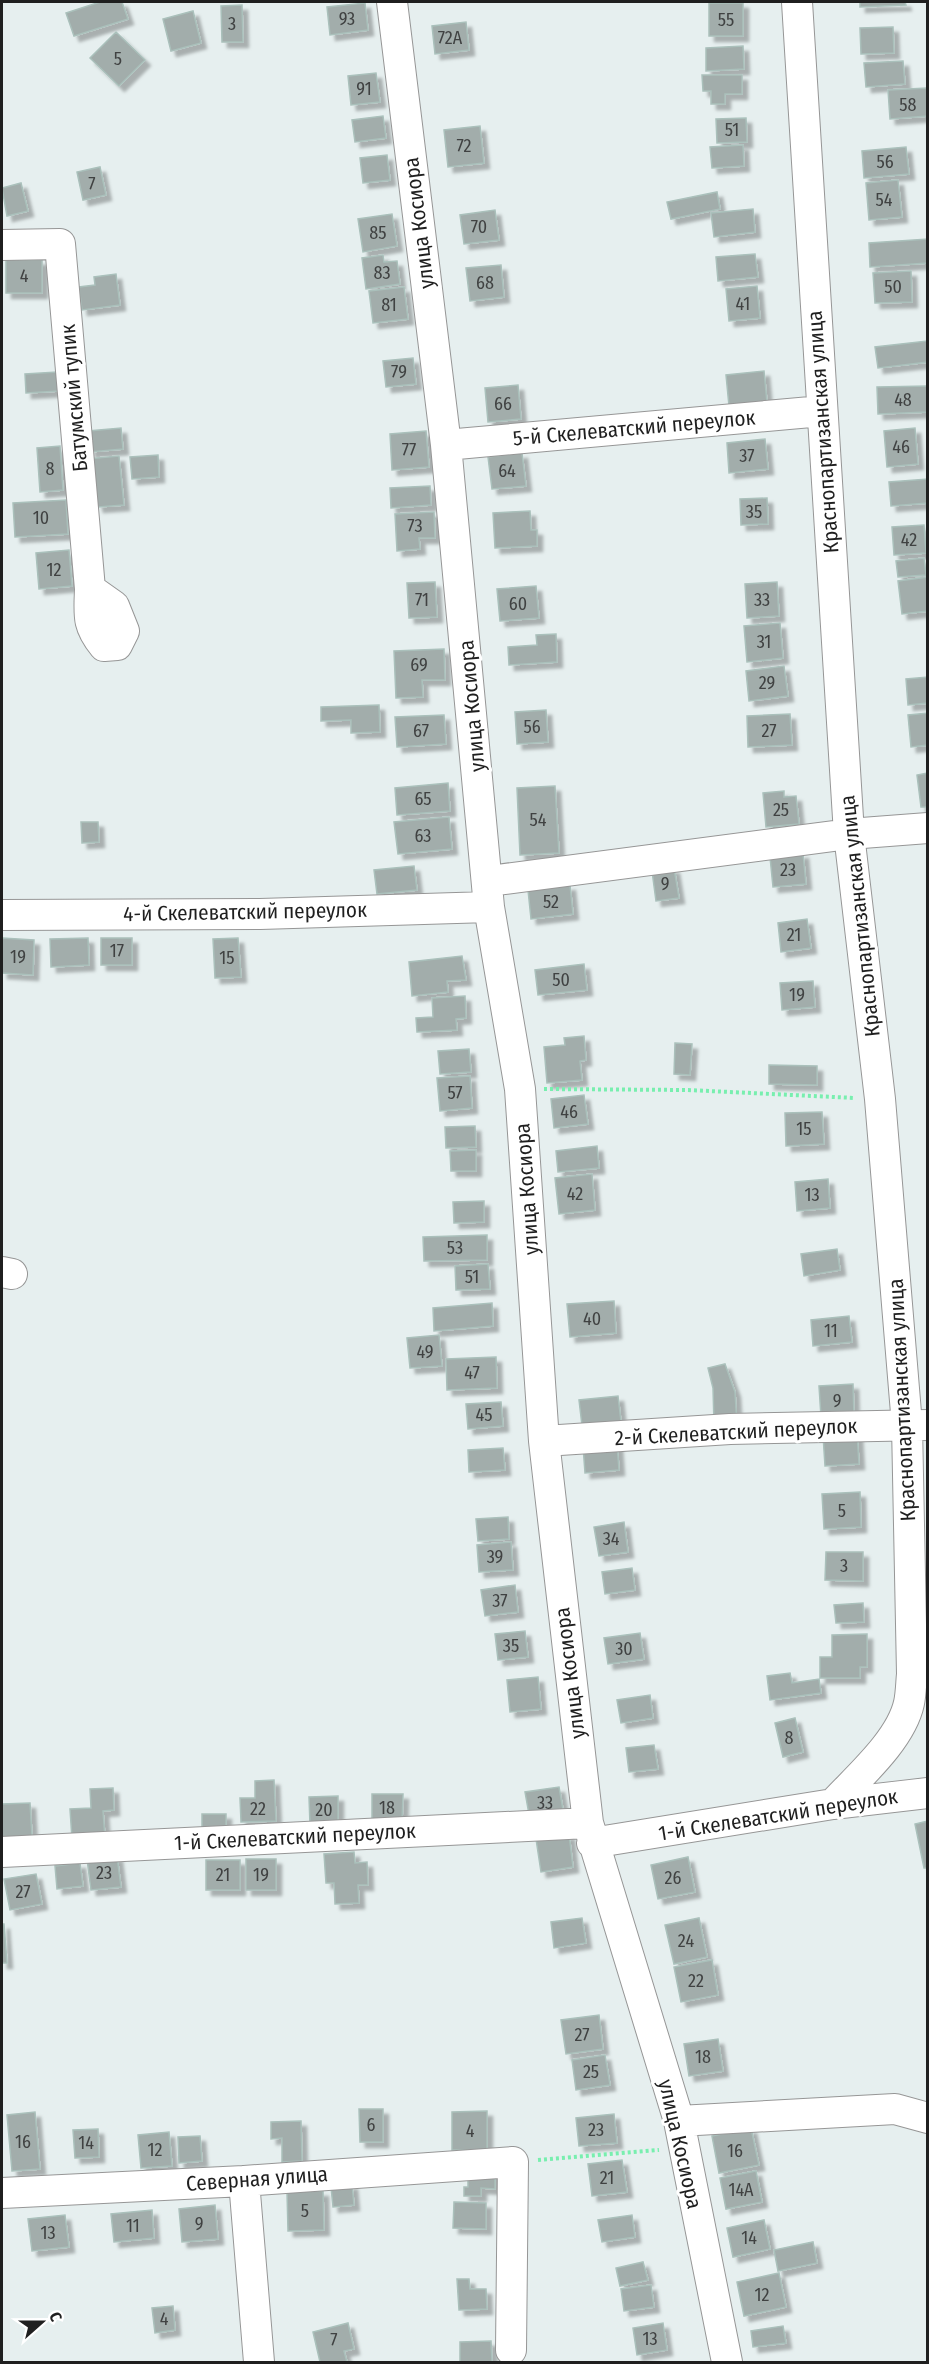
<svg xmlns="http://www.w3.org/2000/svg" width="929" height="2364" viewBox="0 0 929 2364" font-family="'Fira Sans Condensed',sans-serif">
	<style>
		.building { fill: #a2adab; stroke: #aac0bb; stroke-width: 1.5; filter: url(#shadow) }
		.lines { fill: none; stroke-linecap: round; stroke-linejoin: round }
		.minor-casing { stroke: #969696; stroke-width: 32 }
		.path { stroke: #78efaf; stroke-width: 4; stroke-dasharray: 3 3; stroke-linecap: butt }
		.minor { stroke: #fff; stroke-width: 30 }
		.labels { text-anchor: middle; stroke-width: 6; stroke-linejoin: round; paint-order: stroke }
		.number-label { font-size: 18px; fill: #404242 }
		.street-label { font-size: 21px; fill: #1f1f1f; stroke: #fff }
	</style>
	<defs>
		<filter id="shadow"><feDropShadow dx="5.5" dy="5.5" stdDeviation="1.5" flood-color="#0004"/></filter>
	</defs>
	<rect width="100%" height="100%" fill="#e6efef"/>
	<path class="building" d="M100,2H122L128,19L74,36L66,13Z
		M860,2H905L906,5L860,7Z
		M365,3L368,30L330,35L327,7Z
		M709,3H743V36H709Z
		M242,5L243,42H222L221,6Z
		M193,11L201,43L171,51L163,19Z
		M466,22L469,50L435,54L432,26Z
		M893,27L894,53L861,54L860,28Z
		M116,32L145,60L119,86L90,58Z
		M743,46L744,69L706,71V48Z
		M903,61L905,84L866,87L864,63Z
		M376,73L380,102L351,105L348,76Z
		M702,75H742V94H725V104H711V91H703Z
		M927,88L928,116L890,119L888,90Z
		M383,116L386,138L355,142L352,120Z
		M746,118L747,142L717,143L716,119Z
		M480,126L484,163L448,167L444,130Z
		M743,145L744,166L712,168L710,147Z
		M906,147L909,174L864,178L862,151Z
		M387,155L390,180L363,183L360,158Z
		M100,167L106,195L83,200L77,172Z
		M898,180L902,217L869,220L866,183Z
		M21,183L28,211L7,216L2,188Z
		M717,192L720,209L671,219L667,202Z
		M753,209L755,232L714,237L711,213Z
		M495,210L499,240L464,244L460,215Z
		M392,214L397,246L363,252L358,219Z
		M928,239V263L870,267L869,243Z
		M755,254L758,277L718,281L716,257Z
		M383,255L384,262L397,261L400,284L366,289L362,258Z
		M6,260H42V293H6Z
		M501,265L504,297L470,301L466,268Z
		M911,271L912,302L875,303L873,273Z
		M116,274L120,305L82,310L79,287L95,285L94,277Z
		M757,286L760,318L729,321L726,289Z
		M404,287L408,319L373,323L369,291Z
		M927,341L928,362L878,368L875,347Z
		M413,358L416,384L386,387L383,361Z
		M764,371L767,402L729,406L726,375Z
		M57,372L59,391L26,393L25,374Z
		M518,385L521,419L488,422L485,388Z
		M928,386V412L878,414L877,387Z
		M121,428L123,449L90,452L88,431Z
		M915,428L918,464L887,467L884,431Z
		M426,431L429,467L392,470L390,434Z
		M765,439L768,469L729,473L727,443Z
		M60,446L63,490L40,492L37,448Z
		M522,453L526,486L492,489L488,457Z
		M158,455L159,477L132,479L130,457Z
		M119,456L124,505L98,507L86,459Z
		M928,479V503L891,506L889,482Z
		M430,486L431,505L391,508L390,488Z
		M767,498L768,524L741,525L740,499Z
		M66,500L68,534L15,537L13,503Z
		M530,511L531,530H537V546L495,548L493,513Z
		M434,512L435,538H419L420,549L397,551L395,514Z
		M924,525L926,553L894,555L892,527Z
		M69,550L72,586L39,589L36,553Z
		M924,558L926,575L898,577L896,561Z
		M928,577V611L902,614L898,581Z
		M435,582L437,617L409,618L407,583Z
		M777,582L779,616L747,618L745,584Z
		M536,586L539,618L500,621L497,589Z
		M780,623L783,658L747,662L744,626Z
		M556,634L557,662L509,665L508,647L537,645L536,635Z
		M444,649L445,680H422L423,697L396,698L394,651Z
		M784,666L788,696L749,701L746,671Z
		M928,677V703L908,705L906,679Z
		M379,705L380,732L351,733V720L321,721V707Z
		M546,710L548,742L517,744L515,712Z
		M928,713V745L911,747L908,715Z
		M790,714L792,745L748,747L747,716Z
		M444,715L446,744L397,747L395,717Z
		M928,773V807H921L917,775Z
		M448,783L450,811L397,815L395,788Z
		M555,786L559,853L520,855L517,788Z
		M784,791V797L796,796L799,824L766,827L763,793Z
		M449,817L452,849L398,854L394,822Z
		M81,822H98L99,842L82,843Z
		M803,853L806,884L773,887L770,857Z
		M414,866L417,890L377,894L374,870Z
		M674,868L679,898L656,901L652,871Z
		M570,885L573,914L531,919L528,890Z
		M807,919L811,948L781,952L778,923Z
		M2,938L34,940L33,975L2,973Z
		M88,938L89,965L51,967L50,939Z
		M101,938H132V965H101Z
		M238,938L241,977L215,978L213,939Z
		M462,956L466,980L447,981L448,992L412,996L409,962Z
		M584,964L587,990L538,995L535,970Z
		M813,981L815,1007L782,1010L780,983Z
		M465,996L466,1018L456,1019L457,1030L417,1032L416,1018L433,1017L432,998Z
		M584,1036L586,1060L580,1061L582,1080L547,1083L544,1047L565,1045L564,1038Z
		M675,1043L692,1044L690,1075L674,1074Z
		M469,1049L471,1072L440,1074L438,1051Z
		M769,1065L817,1066V1085L769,1084Z
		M470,1076L472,1108L440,1111L437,1078Z
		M584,1095L588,1124L554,1128L551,1099Z
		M822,1112L824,1144L786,1146L785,1113Z
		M475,1126L476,1147L446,1148L445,1127Z
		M597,1146L599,1168L558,1172L556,1151Z
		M476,1150V1171H451L450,1151Z
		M592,1174L595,1210L559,1214L555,1178Z
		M828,1179L830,1208L797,1211L795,1182Z
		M484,1201V1222L454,1223L453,1202Z
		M487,1235V1260L424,1261L423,1237Z
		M837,1249L840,1270L804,1276L801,1254Z
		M488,1264L490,1289L456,1290L455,1266Z
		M614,1301L616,1333L570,1337L567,1304Z
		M492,1303L493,1326L434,1331L433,1308Z
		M849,1316L852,1342L813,1346L811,1320Z
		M439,1335L442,1366L410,1368L407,1338Z
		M496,1357L497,1388L447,1390L446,1359Z
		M725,1364L735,1392L737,1425L714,1424L713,1388L708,1368Z
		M853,1384L854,1416L821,1417L819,1386Z
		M618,1396L622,1430L583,1434L579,1400Z
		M501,1402L503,1426L468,1429L466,1404Z
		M857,1432L859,1464L825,1466L823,1435Z
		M617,1443L619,1470L585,1473L583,1446Z
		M503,1448L505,1470L469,1472L468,1450Z
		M860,1492L861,1527L824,1529L822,1494Z
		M508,1517L509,1539L478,1541L476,1519Z
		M624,1522L628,1552L599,1556L594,1527Z
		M511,1542L513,1570L479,1572L477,1545Z
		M826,1552H863V1581L825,1580Z
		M632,1568L635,1590L605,1594L602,1572Z
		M515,1585L518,1612L485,1616L481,1590Z
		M863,1603L864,1622L836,1623L834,1605Z
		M525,1631L528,1657L498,1660L495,1634Z
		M640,1633L644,1659L608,1664L604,1638Z
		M867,1634V1667H860V1678H820V1657H832V1635Z
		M790,1673L792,1683L819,1679L821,1693L770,1700L767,1676Z
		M538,1677L541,1709L510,1712L507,1680Z
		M650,1695L653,1718L621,1723L617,1700Z
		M795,1718L803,1752L783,1757L775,1723Z
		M654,1745L658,1769L629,1772L626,1748Z
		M274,1780L276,1821L241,1822L240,1798H255V1781Z
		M559,1787L564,1815L530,1820L525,1792Z
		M113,1788L114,1810L103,1811L105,1837L72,1839L70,1809L91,1808L90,1789Z
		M372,1794H403L402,1823L372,1822Z
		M338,1796V1824L310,1825L309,1797Z
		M30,1803L32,1836L2,1838V1804Z
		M202,1814H226V1833H202Z
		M928,1821V1868H924L915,1824Z
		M569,1834L573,1867L541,1872L536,1839Z
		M354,1852L355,1863L367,1862L368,1885H358L359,1903L335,1904L334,1883H326L324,1854Z
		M117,1856L121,1887L91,1890L87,1859Z
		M688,1857L695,1892L658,1899L651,1865Z
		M246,1859H276V1890H246Z
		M206,1860H240V1890H206Z
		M80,1863L83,1886L57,1889L55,1866Z
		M36,1874L42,1904L10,1910L4,1879Z
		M582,1918L586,1943L554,1948L551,1922Z
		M699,1918L707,1957L674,1964L665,1925Z
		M2,1924H4L7,1963H2Z
		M712,1960L718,1995L681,2002L674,1967Z
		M599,2015L603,2049L566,2054L561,2020Z
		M718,2039L723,2071L689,2076L684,2044Z
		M605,2055L610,2085L576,2090L572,2060Z
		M359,2109H383V2142H360Z
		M487,2111V2150H452V2112Z
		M35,2112L40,2169L12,2171L7,2115Z
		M614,2114L617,2143L579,2146L576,2118Z
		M301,2121L302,2161L282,2162V2138L271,2139V2122Z
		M751,2128L759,2165L719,2173L712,2136Z
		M98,2129L99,2157L75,2158L73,2130Z
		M169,2132L172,2166L141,2168L138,2135Z
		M200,2136L202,2161L179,2163L178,2137Z
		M622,2160L627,2192L592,2196L588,2164Z
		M468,2169H495V2189L481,2188V2196H464V2187H468Z
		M756,2171L762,2202L726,2209L720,2178Z
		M352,2184L354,2205L333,2207L331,2187Z
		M323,2191L324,2230L288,2231L287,2192Z
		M454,2202L486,2203V2229L453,2228Z
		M215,2205L218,2239L182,2242L179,2209Z
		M152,2210L154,2238L114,2242L111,2214Z
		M65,2215L69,2247L32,2251L28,2219Z
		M632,2215L635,2237L602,2242L598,2220Z
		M764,2220L770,2249L733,2257L727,2228Z
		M813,2242L817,2263L778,2271L774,2250Z
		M643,2262L648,2280L620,2286L616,2268Z
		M779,2273L786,2307L744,2316L737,2282Z
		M457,2279H469L470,2289H486L487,2309L459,2310Z
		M651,2285L654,2307L624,2311L621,2289Z
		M173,2306L175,2330L155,2333L152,2308Z
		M348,2323L354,2349L344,2351L347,2362H320L313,2332Z
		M663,2323L667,2350L637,2355L633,2328Z
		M783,2326L786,2343L753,2347L751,2331Z
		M491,2341L492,2362H460V2342Z"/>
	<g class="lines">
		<g class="minor-casing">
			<path id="minor" d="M392,2L446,445L489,907L520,1089L544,1441L588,1823L679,2121L727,2362
				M797,2L849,834L880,1099L907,1425L912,1674C911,1684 911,1694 909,1703C901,1740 858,1777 833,1804
				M2,245L60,244L90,589C89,616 87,625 104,646L117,645L124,631L114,606L90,589
				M446,445L822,411
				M489,881L849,834L928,828
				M2,915L260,914L489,907
				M2,1272L12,1274
				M544,1441L730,1429L928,1425
				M592,1843L833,1804L928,1793
				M2,1852L588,1823
				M679,2121L895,2109L928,2118
				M244,2181L259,2362
				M2,2193L244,2181L513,2162L511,2350"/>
		</g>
		<path class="path" d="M544,1089L688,1090L855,1098
			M538,2160L659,2150"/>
		<use href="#minor" class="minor"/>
	</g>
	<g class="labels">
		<g class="number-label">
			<text x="347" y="25">93</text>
			<text x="726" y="26">55</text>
			<text x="232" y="30">3</text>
			<text x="450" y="44">72А</text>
			<text x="118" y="65">5</text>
			<text x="364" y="95">91</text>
			<text x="908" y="111">58</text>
			<text x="732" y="136">51</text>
			<text x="464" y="152">72</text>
			<text x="885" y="168">56</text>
			<text x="92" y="190">7</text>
			<text x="884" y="206">54</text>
			<text x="479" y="233">70</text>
			<text x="378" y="239">85</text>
			<text x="382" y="279">83</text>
			<text x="24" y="282">4</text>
			<text x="485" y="289">68</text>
			<text x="893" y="293">50</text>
			<text x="743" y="310">41</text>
			<text x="389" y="311">81</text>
			<text x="399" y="378">79</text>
			<text x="903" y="406">48</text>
			<text x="503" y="410">66</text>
			<text x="901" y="453">46</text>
			<text x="409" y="456">77</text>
			<text x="747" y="462">37</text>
			<text x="50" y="475">8</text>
			<text x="507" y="477">64</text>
			<text x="754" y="518">35</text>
			<text x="41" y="524">10</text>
			<text x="415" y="532">73</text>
			<text x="909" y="546">42</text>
			<text x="54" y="576">12</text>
			<text x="422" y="606">71</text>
			<text x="762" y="606">33</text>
			<text x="518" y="610">60</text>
			<text x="764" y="648">31</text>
			<text x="419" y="671">69</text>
			<text x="767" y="689">29</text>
			<text x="532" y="733">56</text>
			<text x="421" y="737">67</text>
			<text x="769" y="737">27</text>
			<text x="423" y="805">65</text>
			<text x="781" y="816">25</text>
			<text x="538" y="826">54</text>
			<text x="423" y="842">63</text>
			<text x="788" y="876">23</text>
			<text x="665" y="890">9</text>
			<text x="551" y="908">52</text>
			<text x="794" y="941">21</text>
			<text x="117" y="957">17</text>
			<text x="18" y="963">19</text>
			<text x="227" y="964">15</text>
			<text x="561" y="986">50</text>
			<text x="797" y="1001">19</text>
			<text x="455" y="1099">57</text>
			<text x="569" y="1118">46</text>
			<text x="804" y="1135">15</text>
			<text x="575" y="1200">42</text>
			<text x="812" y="1201">13</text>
			<text x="455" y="1254">53</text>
			<text x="472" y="1283">51</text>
			<text x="592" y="1325">40</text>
			<text x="831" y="1337">11</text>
			<text x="425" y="1358">49</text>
			<text x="472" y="1379">47</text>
			<text x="837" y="1407">9</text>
			<text x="484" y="1421">45</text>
			<text x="842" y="1517">5</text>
			<text x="611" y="1545">34</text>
			<text x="495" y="1563">39</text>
			<text x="844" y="1572">3</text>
			<text x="500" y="1607">37</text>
			<text x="511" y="1652">35</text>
			<text x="624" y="1655">30</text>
			<text x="789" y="1744">8</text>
			<text x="545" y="1809">33</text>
			<text x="387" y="1814">18</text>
			<text x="258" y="1815">22</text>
			<text x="324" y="1816">20</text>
			<text x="104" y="1879">23</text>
			<text x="223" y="1881">21</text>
			<text x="261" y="1881">19</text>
			<text x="673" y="1884">26</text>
			<text x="23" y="1898">27</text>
			<text x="686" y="1947">24</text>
			<text x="696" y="1987">22</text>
			<text x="582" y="2041">27</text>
			<text x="703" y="2063">18</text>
			<text x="591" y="2078">25</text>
			<text x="371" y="2131">6</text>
			<text x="596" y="2136">23</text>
			<text x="470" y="2137">4</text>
			<text x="23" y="2148">16</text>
			<text x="86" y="2149">14</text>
			<text x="155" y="2156">12</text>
			<text x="735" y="2157">16</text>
			<text x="607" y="2184">21</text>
			<text x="741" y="2196">14А</text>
			<text x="305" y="2217">5</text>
			<text x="199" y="2230">9</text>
			<text x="133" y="2232">11</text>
			<text x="48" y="2239">13</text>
			<text x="749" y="2244">14</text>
			<text x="762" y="2301">12</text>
			<text x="164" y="2325">4</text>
			<text x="650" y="2345">13</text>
			<text x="334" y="2346">7</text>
		</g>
		<g class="street-label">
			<text transform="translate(419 223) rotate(-97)" y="7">улица Косиора</text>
			<text transform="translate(74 398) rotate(-95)" y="7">Батумский тупик</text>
			<text transform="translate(634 428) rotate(-5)" y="7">5-й Скелеватский переулок</text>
			<text transform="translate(823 432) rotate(-94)" y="7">Краснопартизанская улица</text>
			<text transform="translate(472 706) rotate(-95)" y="7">улица Косиора</text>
			<text transform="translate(245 912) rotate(-1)" y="7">4-й Скелеватский переулок</text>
			<text transform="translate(860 916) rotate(-96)" y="7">Краснопартизанская улица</text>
			<text transform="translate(527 1189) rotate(-94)" y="7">улица Косиора</text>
			<text transform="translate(902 1400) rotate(-93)" y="7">Краснопартизанская улица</text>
			<text transform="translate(736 1432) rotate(-3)" y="7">2-й Скелеватский переулок</text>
			<text transform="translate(570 1673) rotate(-97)" y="7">улица Косиора</text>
			<text transform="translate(778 1815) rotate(-9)" y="7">1-й Скелеватский переулок</text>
			<text transform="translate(295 1837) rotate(-3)" y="7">1-й Скелеватский переулок</text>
			<text transform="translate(680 2144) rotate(77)" y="7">улица Косиора</text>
			<text transform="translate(257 2179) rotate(-4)" y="7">Северная улица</text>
		</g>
	</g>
	<rect width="929" height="2364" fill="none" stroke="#1f1f1f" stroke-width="6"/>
	<g transform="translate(42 2322) rotate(69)" stroke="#ffffff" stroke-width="4.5" paint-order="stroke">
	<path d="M0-4.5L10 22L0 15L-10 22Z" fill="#1f1f1f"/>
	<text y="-9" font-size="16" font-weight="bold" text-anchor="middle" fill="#1f1f1f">С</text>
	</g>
</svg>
